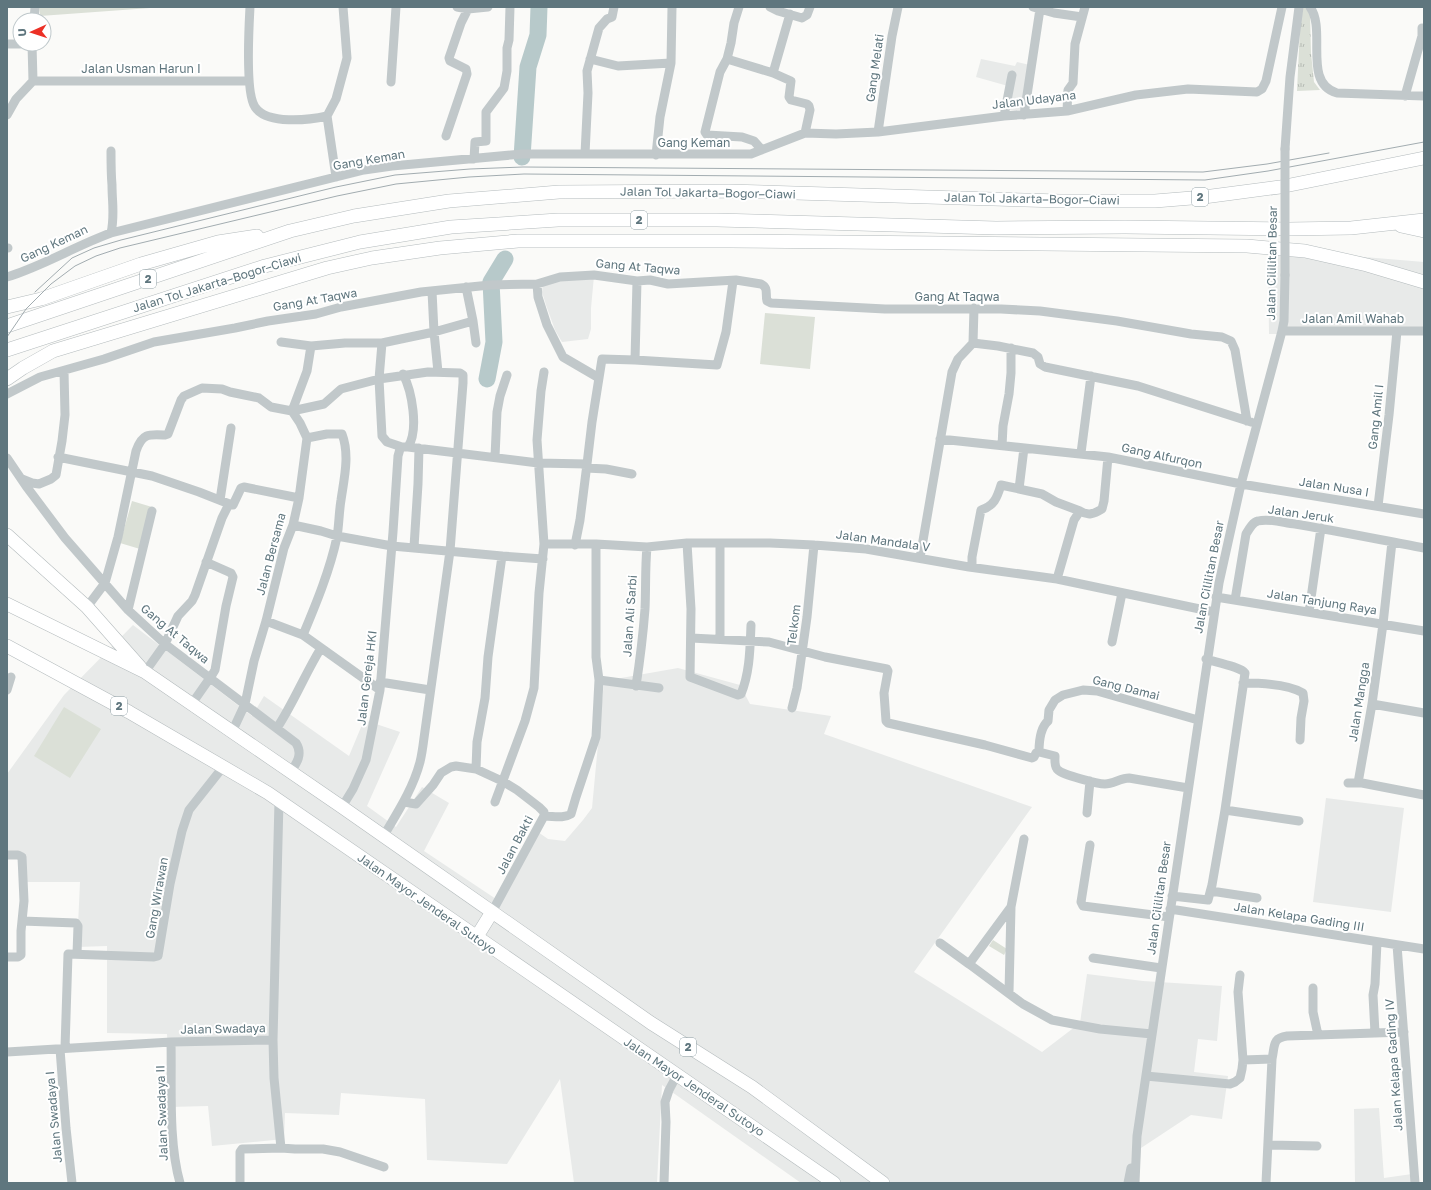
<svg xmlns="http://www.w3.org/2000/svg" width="1431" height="1190" viewBox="0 0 1431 1190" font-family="'Golos Text',sans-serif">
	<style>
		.built { fill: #e8eae9 }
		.grass { fill: url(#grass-tufts) }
		.garden { fill: #dbe0d7 }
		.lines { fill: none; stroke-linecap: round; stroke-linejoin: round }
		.river { stroke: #b7c9ca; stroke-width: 17 }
		.highway-casing { stroke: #b4bbbd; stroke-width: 14 }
		.minor { stroke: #c1c8ca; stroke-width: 9 }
		.highway { stroke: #fff; stroke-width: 13 }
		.tram { stroke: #a2acb0; stroke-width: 1 }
		.minor-bridge { stroke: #c1c8ca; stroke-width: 9 }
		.labels { text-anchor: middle; stroke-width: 4; stroke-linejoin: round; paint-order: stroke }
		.shield { fill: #fff; stroke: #8f9fa5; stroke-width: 1 }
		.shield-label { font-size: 11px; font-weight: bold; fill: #5f767e }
		.street-label { font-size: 12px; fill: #5f767e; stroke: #fff }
	</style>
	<defs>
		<pattern id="grass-tufts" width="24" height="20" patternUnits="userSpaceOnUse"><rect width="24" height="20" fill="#dbe0d7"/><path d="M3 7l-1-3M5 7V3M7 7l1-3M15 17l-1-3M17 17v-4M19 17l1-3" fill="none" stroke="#b5bab4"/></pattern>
	</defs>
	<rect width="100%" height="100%" fill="#fafaf8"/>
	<path class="built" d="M981,59L1015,66L1017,62L1030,65L1022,110H1003L1008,86L976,77Z
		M1268,249L1424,262V334H1269Z
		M594,276L591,308V329L588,339L562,342L555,330L546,305L542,292L543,282Z
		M133,625L252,716L264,696L349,756L364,720L400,732L367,806L396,827L422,787L449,803L424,851L499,901L538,832L548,839L565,841L583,820L592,808L604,681L678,668L740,685L750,704L831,716L824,734L1032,807L914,972L1042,1052L1080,1023L1087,974L1143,981L1222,986L1217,1041L1198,1039L1194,1072L1228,1076L1222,1119L1191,1115L1141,1148L1138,1183H801L662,1085L657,1183H574L560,1079L507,1164L427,1160L425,1099L341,1093L339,1115L285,1113L284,1139L212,1146L208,1106L170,1107L167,1034L107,1033V946L77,947L80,882H23L24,858H7V774L64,695Z
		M1326,798L1404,808L1391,912L1313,902Z
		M1379,1108L1384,1178L1412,1174V1183H1355L1354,1109Z"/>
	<path class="grass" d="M1301,7H1306L1310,14L1311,53L1314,82L1320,90L1297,91Z"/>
	<path class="garden" d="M39,7H164L40,16Z
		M765,313L815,317L810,369L760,364Z
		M132,501L152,507L140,549L120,543Z
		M64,707L101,729L70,778L34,756Z
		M993,940L1007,949L1004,955L989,946Z"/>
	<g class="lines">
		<path class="river" d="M522,157L528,67L538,35L539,7
			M487,379L494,342L491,282L505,259"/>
		<g class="highway-casing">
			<path id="highway" d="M1401,226L1424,231
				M7,307L41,299L141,264L218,242L257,236
				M7,326L290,231L354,216L449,201L559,192L729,191L1060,201H1155L1204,197L1280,187L1424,158
				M7,350L265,266L360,242L451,227L558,220H717L996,228L1125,227L1289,229L1351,228L1424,220
				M7,379L23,368L53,351L327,268L372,258L440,248L518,241H730L1247,246L1305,251L1367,265L1424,282
				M7,535L87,607L140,667
				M7,604L145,672L342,807L651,1023L752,1087L883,1183
				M7,646L129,712L268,793L834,1183
				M476,938L492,912"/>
		</g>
		<path class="minor" d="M250,7C249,26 245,93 255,107C267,125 309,120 327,116L336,99L347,58L343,7
			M457,7L468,9L488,7
			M739,7L734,23L731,43L727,59L720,72L705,132L707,135L742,137L754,141L762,150
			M770,7L778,11L802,18L807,15L810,7
			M1033,7L1054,13L1082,17
			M1310,7C1327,30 1302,83 1337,93L1424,96
			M790,14L773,73L791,81L789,97L791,100L807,104L809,106L810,110L805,133
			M34,20L35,7
			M7,44H20
			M590,59L618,66L671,63
			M727,59L773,73
			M33,81H249
			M391,82L396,7
			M1405,96L1422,36V28
			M1067,111L1068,90L1073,83L1075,44L1085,7
			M7,115L16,99L33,81L32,44
			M1024,115L1040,9
			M327,116L336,177
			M1004,116L1012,75
			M878,132L892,36L898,7
			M446,136L467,74L466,69L450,61L449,58L461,23L468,9
			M1285,149L1290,77L1299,7
			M111,151C111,162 111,174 112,185C112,203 115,215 111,233
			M585,154L588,93L587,71L599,28L607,19L612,17L614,7
			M656,155L660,117L671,63L672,7
			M474,159L475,142L486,141V112L504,88L507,71V48L509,40L510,7
			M7,248H8
			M7,277C43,266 75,246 111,233L364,170L392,166L522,154H751L805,133L836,134L878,132L1004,116L1067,111L1136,95L1188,89L1257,92L1262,89L1266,81L1282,7
			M537,284L538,297L547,325L563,357L599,378
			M466,287L473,321L476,343
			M432,291L434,332L438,372
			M1282,331H1424
			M281,342L311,346L307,371L292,411
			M382,343L379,379L382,436L387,442L402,447
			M973,343L998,346L1033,353L1038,357L1040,364L1045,367L1138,386L1251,422
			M311,346L345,343H382L434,332L473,321
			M635,360L637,281
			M403,374C412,391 419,430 408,447
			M7,394L40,377L104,359L154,342L235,328L268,321L316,314L341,307L421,292L490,285L537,284L560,277L594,275L637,281L650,280L668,284L736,280L761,284C769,288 765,294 767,301L771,303L885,309H1001L1040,311L1117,321L1191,334L1222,337L1231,341L1235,350L1247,421
			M940,439L1108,457L1241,484L1424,514
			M1002,446L1003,426L1009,394L1011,373V348
			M1081,453L1091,376
			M58,457L152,476L199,492L232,505H233L241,488L244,487L299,498
			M495,457L497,412L500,396L507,375
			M7,458L26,486L65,538L128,610L165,644L296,743C303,754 297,763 290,773
			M586,468L606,469L632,474
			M22,479L32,483L39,484L51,479L56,475L62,441L65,415L64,371
			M1019,489L1024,448
			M220,500L231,428
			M1378,506L1389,415L1397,331
			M293,525L321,531L337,536L392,546L502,556L543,559
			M687,543L691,609L690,677L738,695L741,694C750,672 750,648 751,625
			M720,543V639
			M544,544H596L647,547L687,543H770L814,545L866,549L969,567L1057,579L1214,612
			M575,545L580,520L587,464
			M414,547L418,484L419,448
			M920,558L952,372L958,359L973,343L974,308
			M972,567V557L981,510C994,506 997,498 1001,485L1042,494L1056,502L1080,511
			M1057,579L1074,520L1080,511C1088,516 1094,514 1102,509L1104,501L1108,457
			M1216,597L1424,631
			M1235,600L1246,534C1249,529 1253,522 1258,521C1270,518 1284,523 1295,524C1338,531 1381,540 1424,548
			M87,607L105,583L118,537L136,451C142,433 149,434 165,435L168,434L181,400L184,396L202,388L222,389L230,392L259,398L271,407L292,411L324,404L341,389L379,379L428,372L460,373L463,375V383L450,551L424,738C423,746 422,754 420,762C413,789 397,813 383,837
			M128,610L152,511
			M1309,612L1321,528
			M266,621L303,635L380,690
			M303,635C316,604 330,570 337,537C339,525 339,512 341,500C344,479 350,455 342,434H327L307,438
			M691,638L769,642L825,657L887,669L888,671L884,693L886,721L888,723L985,745L1032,758L1034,757L1036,753L1039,752
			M1112,642L1122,593
			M145,672L165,644L178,616L192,601L195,595L222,518L229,504
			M599,680L659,688
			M380,682L430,690
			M1243,683C1260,683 1288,684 1303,693L1304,701L1301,718L1300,740
			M636,686C640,660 643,635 645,609C646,588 645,568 647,547
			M7,690L11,677
			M1372,704L1424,713
			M191,705L212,675L215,670L226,606L233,577L231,573L206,562
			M792,708L797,688L807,617L814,545
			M277,728C294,702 305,674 321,648
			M232,732L245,704L254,661L266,621L284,548L293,525L299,498L307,438L300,423L292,411
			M1039,752C1039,741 1040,728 1048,721L1049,710L1055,700L1063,695L1083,690L1097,691L1198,720
			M1039,752L1055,756C1055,760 1054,767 1058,770C1063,775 1098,784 1105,784C1113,784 1121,778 1129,778L1188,788
			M476,769L477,742L485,698L488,657L502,556
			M1348,783H1362L1424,795
			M1358,783L1372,704L1383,624L1392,542
			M404,802L416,804L433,785L441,773L451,767L456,766L476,769L502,781L517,790L539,807L544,812V816L492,912
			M495,802L525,721L534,688L539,593L544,544L537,440L541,391L544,372
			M342,807L353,789L366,760L380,690L393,532L398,456L400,449L402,447H408L538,463L587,464L592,422L602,359L635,360L717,365L726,332L733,281
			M1225,810L1299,821
			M1087,813L1090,781
			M544,816C554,816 563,819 571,814L576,797L596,737L599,680L596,657V544
			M1024,839L1011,907L969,964L1023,1004L1052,1020L1100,1029L1152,1034
			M1090,845L1081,902L1083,906L1169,917
			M7,855H18L22,857L24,901L21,931V955L18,957H7
			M1211,891L1257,898
			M1172,896L1208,900L1212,885L1225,810L1245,673C1241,667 1215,662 1206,659
			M1170,909L1424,949
			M22,921L76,923L78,926L77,954
			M940,943L969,964
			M1397,945L1415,1183
			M1093,958L1161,968
			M1313,988V1012L1318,1035
			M1009,992L1011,907
			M1375,1033L1373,995L1375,984L1377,942
			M273,1040L274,1078L281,1148
			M171,1042C172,1086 168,1140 180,1183
			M65,1048L68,954L154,957L158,956L170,884L182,831L189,810L223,767
			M60,1049L66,1128L72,1183
			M7,1052L171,1042L273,1040L279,801
			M1243,1060L1272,1059
			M1146,1076L1230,1084L1235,1082L1240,1078L1242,1069L1243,1060L1238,992L1240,975
			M1268,1145L1317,1146
			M240,1183V1152L242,1149L281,1148L295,1149H323L340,1152L384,1167
			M664,1183L666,1122L665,1102L669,1090L677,1075
			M1128,1183L1131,1168
			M1135,1183L1137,1136L1219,583L1241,484L1282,331L1284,321L1285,275
			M1266,1183L1272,1059C1275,1046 1272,1038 1287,1036L1404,1032"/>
		<use href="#highway" class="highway"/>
		<path class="tram" d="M35,292L72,258L94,248L121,240L336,187L395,175L470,169L523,167L1203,172L1267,164L1329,153
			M7,337L26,309L51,284L75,266L96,256L120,248L337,196L396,184L469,177L524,174L1205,180L1268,171L1424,142"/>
		<path class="minor-bridge" d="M1285,149V275"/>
	</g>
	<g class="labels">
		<g class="shield">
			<rect x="1192" y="188" width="16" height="18" rx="3"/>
			<rect x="631" y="211" width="16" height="18" rx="3"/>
			<rect x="140" y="270" width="16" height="18" rx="3"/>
			<rect x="111" y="697" width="16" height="18" rx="3"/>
			<rect x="680" y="1038" width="16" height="18" rx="3"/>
		</g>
		<g class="shield-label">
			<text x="1200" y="201">2</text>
			<text x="639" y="224">2</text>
			<text x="148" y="283">2</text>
			<text x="119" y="710">2</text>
			<text x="688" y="1051">2</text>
		</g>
		<g class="street-label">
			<text transform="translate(875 68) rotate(-82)" y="4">Gang Melati</text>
			<text x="141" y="73">Jalan Usman Harun I</text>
			<text transform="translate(1034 100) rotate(-7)" y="4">Jalan Udayana</text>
			<text x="694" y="147">Gang Keman</text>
			<text transform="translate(369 160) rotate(-10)" y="4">Gang Keman</text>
			<text transform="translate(708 193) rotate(1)" y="4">Jalan Tol Jakarta–Bogor–Ciawi</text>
			<text transform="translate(1032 199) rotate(1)" y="4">Jalan Tol Jakarta–Bogor–Ciawi</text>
			<text transform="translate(54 244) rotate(-25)" y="4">Gang Keman</text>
			<text transform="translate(1272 263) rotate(-89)" y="4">Jalan Cililitan Besar</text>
			<text transform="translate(638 267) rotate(5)" y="4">Gang At Taqwa</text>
			<text transform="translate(217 283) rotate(-17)" y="4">Jalan Tol Jakarta–Bogor–Ciawi</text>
			<text x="957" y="301">Gang At Taqwa</text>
			<text transform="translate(315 300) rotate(-10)" y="4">Gang At Taqwa</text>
			<text x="1353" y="323">Jalan Amil Wahab</text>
			<text transform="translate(1376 417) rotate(-84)" y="4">Gang Amil I</text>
			<text transform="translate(1162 456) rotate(12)" y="4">Gang Alfurqon</text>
			<text transform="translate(1334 487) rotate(9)" y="4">Jalan Nusa I</text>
			<text transform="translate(1301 514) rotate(8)" y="4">Jalan Jeruk</text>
			<text transform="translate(883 541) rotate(8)" y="4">Jalan Mandala V</text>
			<text transform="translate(271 554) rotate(-75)" y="4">Jalan Bersama</text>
			<text transform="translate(1209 577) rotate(-79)" y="4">Jalan Cililitan Besar</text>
			<text transform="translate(1322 602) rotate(9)" y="4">Jalan Tanjung Raya</text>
			<text transform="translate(630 616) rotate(-86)" y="4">Jalan Ali Sarbi</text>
			<text transform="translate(794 625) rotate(-83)" y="4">Telkom</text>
			<text transform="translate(175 634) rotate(40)" y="4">Gang At Taqwa</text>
			<text transform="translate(367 678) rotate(-83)" y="4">Jalan Gereja HKI</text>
			<text transform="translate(1126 688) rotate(14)" y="4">Gang Damai</text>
			<text transform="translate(1359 702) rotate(-81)" y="4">Jalan Mangga</text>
			<text transform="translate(515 845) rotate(-62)" y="4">Jalan Bakti</text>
			<text transform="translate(157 898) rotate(-80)" y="4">Gang Wirawan</text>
			<text transform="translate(1159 898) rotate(-82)" y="4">Jalan Cililitan Besar</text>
			<text transform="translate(427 904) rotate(35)" y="4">Jalan Mayor Jenderal Sutoyo</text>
			<text transform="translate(1299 917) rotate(9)" y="4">Jalan Kelapa Gading III</text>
			<text transform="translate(223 1029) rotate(-1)" y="4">Jalan Swadaya</text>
			<text transform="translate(1394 1065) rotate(-94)" y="4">Jalan Kelapa Gading IV</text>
			<text transform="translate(694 1087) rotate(34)" y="4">Jalan Mayor Jenderal Sutoyo</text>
			<text transform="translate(162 1113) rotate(-92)" y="4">Jalan Swadaya II</text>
			<text transform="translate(54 1117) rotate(-95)" y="4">Jalan Swadaya I</text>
		</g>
	</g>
	<rect width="1431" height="1190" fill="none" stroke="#5f767e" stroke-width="16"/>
	<g transform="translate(32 32) rotate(267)"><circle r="19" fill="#ffffff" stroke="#bfc8cb"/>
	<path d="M0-3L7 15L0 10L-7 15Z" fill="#ec3026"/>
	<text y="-6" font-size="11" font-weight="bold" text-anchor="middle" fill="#5f767e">U</text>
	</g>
</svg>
